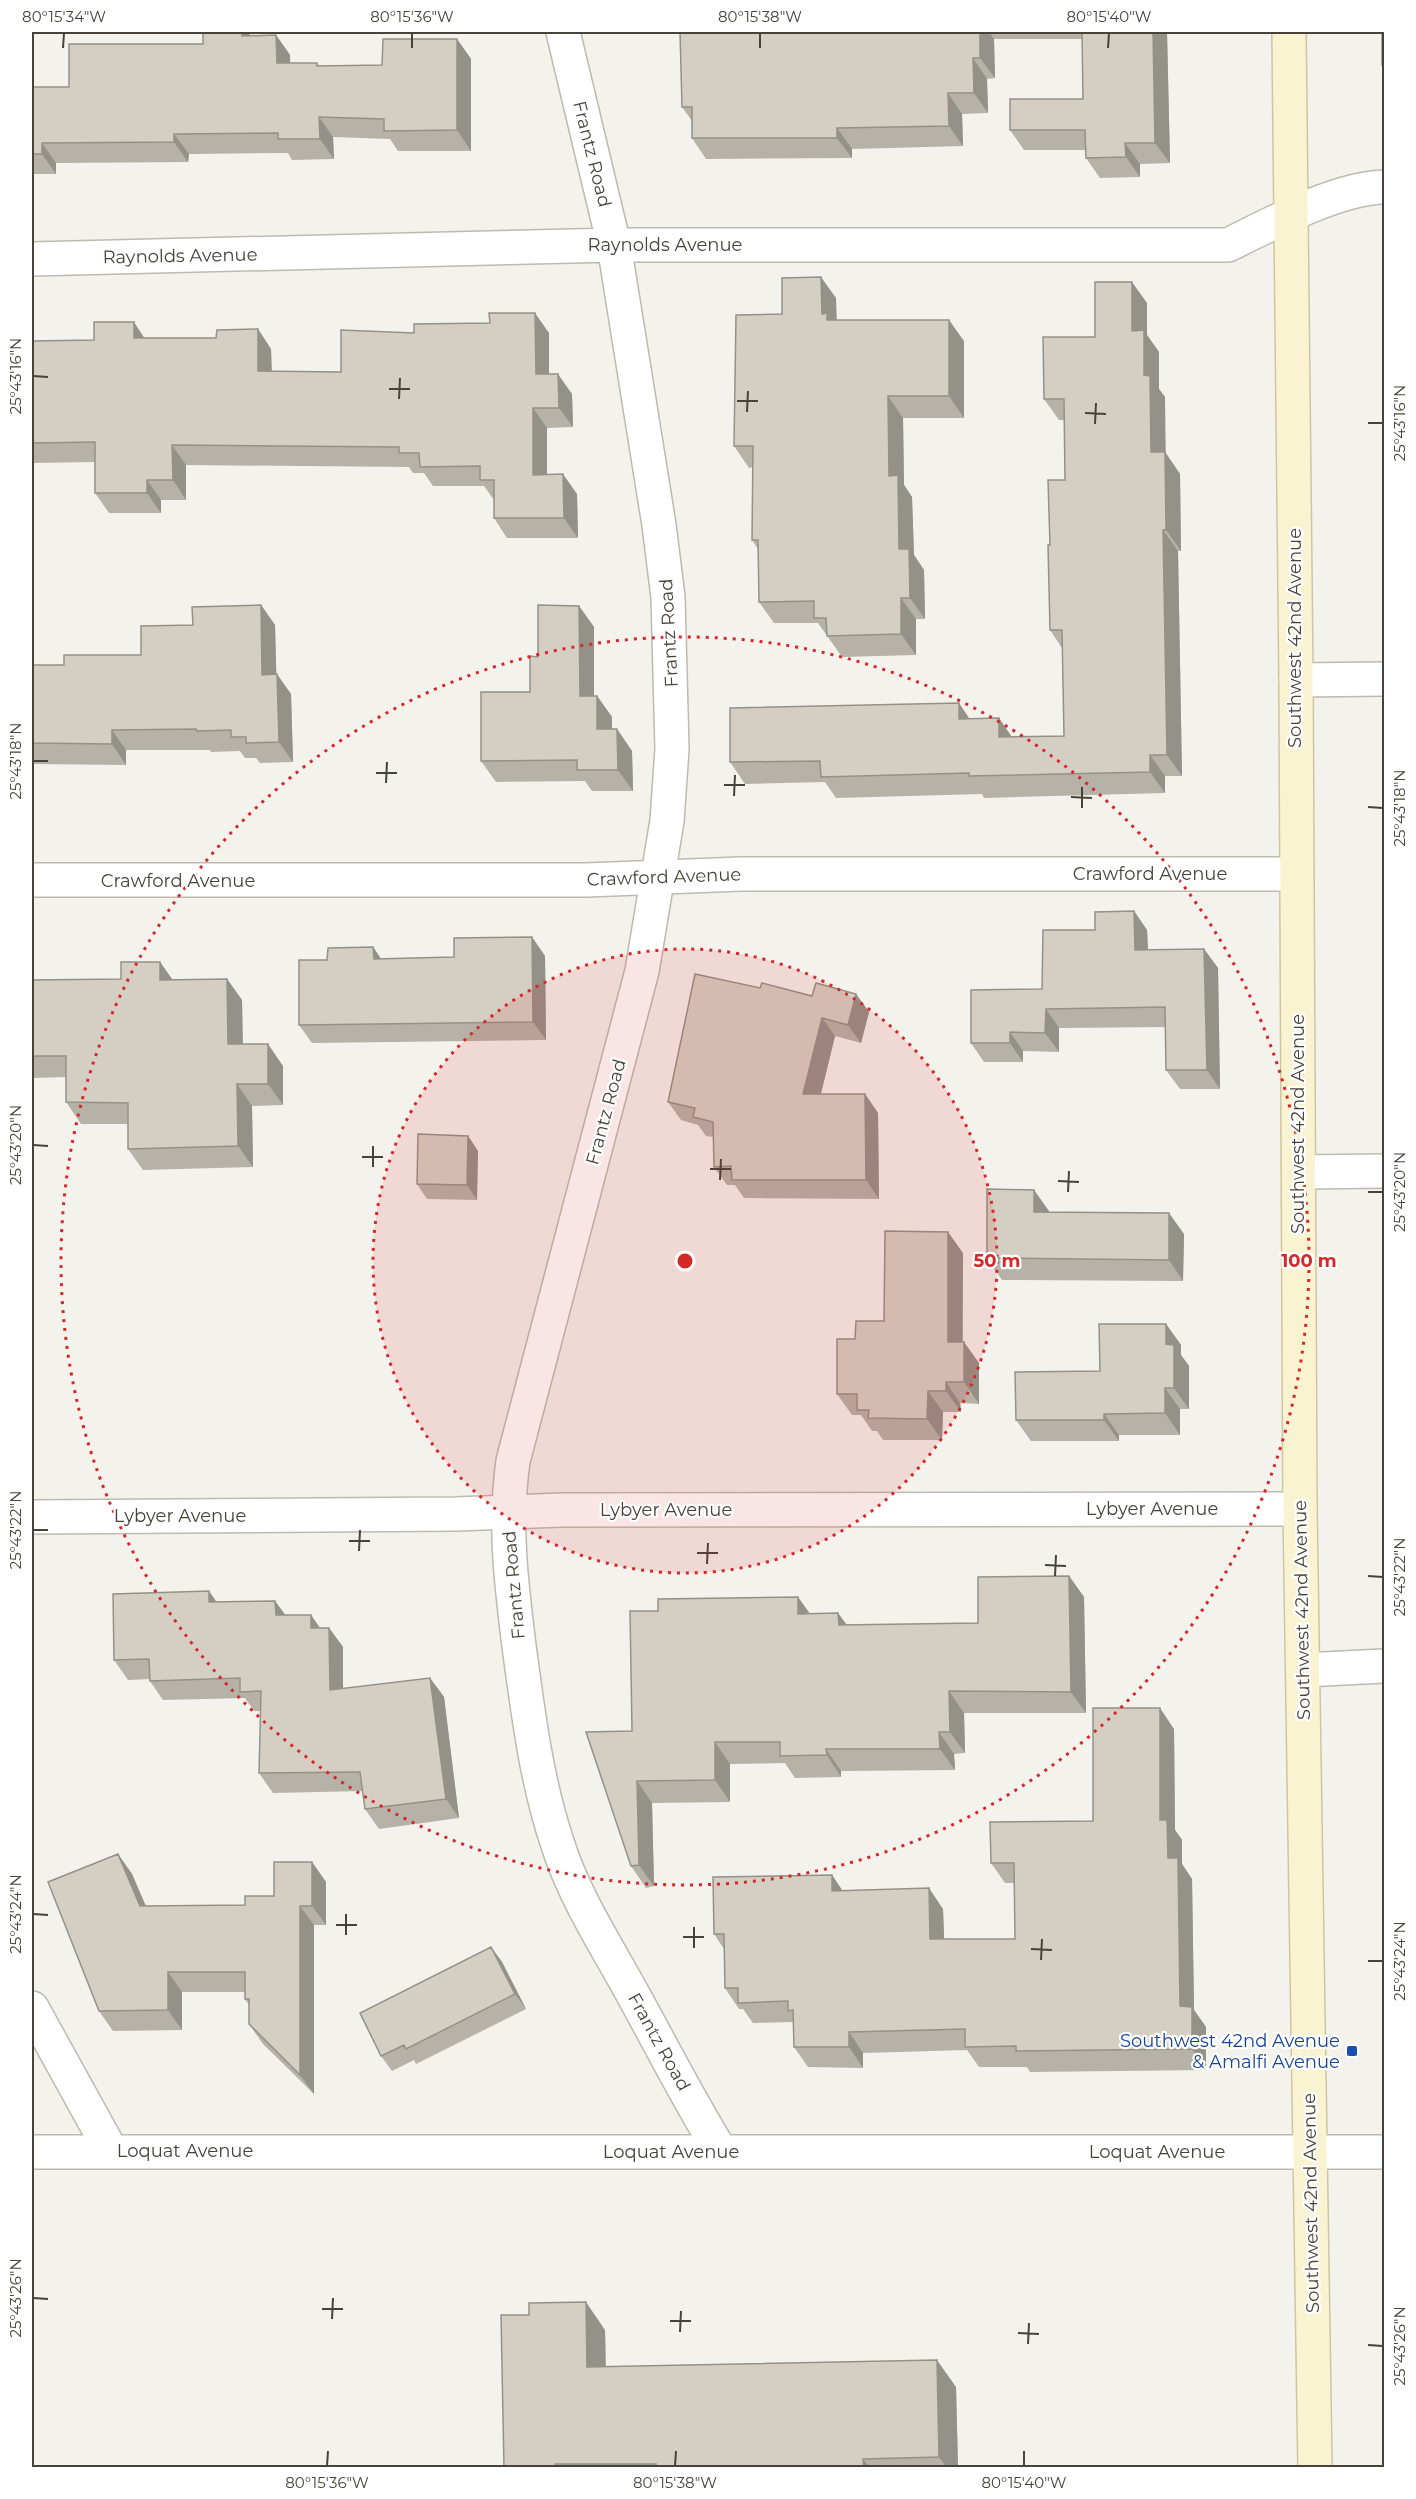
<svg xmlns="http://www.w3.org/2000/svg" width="1416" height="2499" viewBox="0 0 1416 2499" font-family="Montserrat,sans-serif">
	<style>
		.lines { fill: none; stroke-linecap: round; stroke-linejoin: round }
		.minor-casing { stroke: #bfbaaf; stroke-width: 36 }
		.secondary-casing { stroke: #cec6a1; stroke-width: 36 }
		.minor { stroke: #fff; stroke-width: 33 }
		.secondary { stroke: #f9f3d1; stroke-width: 33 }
		.wall { fill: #b6b2a7 }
		.shaded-wall { fill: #949188 }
		.building { fill: #d4cfc2; stroke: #949188; stroke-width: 1.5 }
		.ticks { fill: none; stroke: #48433a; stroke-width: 2 }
		.ring { fill: none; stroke: #d62828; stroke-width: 3; stroke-dasharray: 3 6 }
		.transit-dot { fill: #1a4fb4; stroke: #fff; stroke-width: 2 }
		.labels { text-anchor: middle; stroke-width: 4.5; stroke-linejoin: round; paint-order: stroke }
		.street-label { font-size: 18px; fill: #48433a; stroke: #fff }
		.transit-label { font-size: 18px; fill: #164399; stroke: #fff; text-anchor: end }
		.centre { fill: #d62828; stroke: #fff; stroke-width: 3 }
		.ring-label { font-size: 18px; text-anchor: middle; font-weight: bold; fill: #d62828; stroke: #fff; stroke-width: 4.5; stroke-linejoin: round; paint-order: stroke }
		.neatline { fill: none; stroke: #48433a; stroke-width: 2 }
		.ticks-label { font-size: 15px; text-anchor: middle; fill: #48433a }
	</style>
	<rect width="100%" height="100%" fill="#f4f2ec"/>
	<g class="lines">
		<g class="minor-casing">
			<path id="minor" d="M563,32L614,245L659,525L668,597L672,749L667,821L642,971L513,1461C504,1526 511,1581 519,1646C528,1712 536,1779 557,1842C573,1894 604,1942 630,1989C660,2043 688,2099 721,2152
				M32,259L614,245H1228C1271,224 1337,188 1384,187
				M1296,680L1384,679
				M32,880H586L741,874H1296
				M1299,1172L1384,1171
				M32,1517L456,1514L562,1510L1300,1509
				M1303,1670L1384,1666
				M32,2008L111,2151
				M32,2152H1384"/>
		</g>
		<g class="secondary-casing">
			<path id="secondary" d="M1289,32L1296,680L1300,1509L1315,2468"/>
		</g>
		<use href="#minor" class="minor"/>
		<use href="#secondary" class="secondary"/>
	</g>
	<path class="wall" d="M680,32H1167L1170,163L1140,164V177L1100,178L1086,158V150H1024L1010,130L1083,99L1082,39H994L995,78L987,79L988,113L962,114L963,146L852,149V158L706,159L692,138V121L682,107Z
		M276,35L290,55V63H317L320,66L382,65L457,39L471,59V151H398L390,139L333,137L334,159L292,160L288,153L189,154L188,162L56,163V174H32V87H69L203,44L251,36Z
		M836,298V320L964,341V418H903L904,485L912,497L914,555L924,570L925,619H916V655L842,657L818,623H774L759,602L758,549L752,540L753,467L749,468L734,446L782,314Z
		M1147,303V335L1159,352V389L1165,397V452L1180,474L1181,551H1178L1182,776H1165V793L984,798L982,794L836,798L825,782L745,784L730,762L969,719L1012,737L1064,736L1062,648L1050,630V545L1065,480V420H1059L1044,399L1095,337Z
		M258,329L271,349L272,371L341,372L414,333H549V374L572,394L573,427L547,428V475L577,494L578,538H507L494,518V500L484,486H433L424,473H413L409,467L186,465V500H161V513H109L95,493V462L32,463V341L94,340L144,338H216Z
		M261,605L275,625L276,674L291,694L293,762L260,763L256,758H245L240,751L211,752L210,750H126V765L32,764V665H64L141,655L193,625Z
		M579,606L594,627V696H597L612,717V729H617L632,751L633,791H592L585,781L496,782L481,761L530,692L538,657Z
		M1134,911L1147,930L1148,950L1204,949L1218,968L1220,1089H1180L1166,1070L1165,1027L1059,1028V1052L1023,1051V1062H984L971,1043L1042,989L1095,930Z
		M532,937L545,956L546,1040L312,1043L299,1025L327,960L373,947L381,959L454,957Z
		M160,962L172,980L227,979L242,1000L243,1044L283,1066V1105L252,1106L253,1167L143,1170L128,1149V1124H81L66,1102V1077L32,1078V978L33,980L121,979Z
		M760,988L812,996L856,994L869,1012L861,1043L835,1036L821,1094H865L878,1113L879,1199L744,1198L735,1185H727L714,1167V1137L706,1136L698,1125L681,1120L668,1102Z
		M468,1136L478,1151L477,1200L427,1199L417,1184Z
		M1034,1190L1049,1212L1184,1234L1183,1281L1002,1280L987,1258Z
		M963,1253V1342L979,1363V1404L960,1403L961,1412H943L942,1440H883L877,1431H872L861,1415H852L837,1394L855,1339L884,1321Z
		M1166,1324L1181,1345V1355L1189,1366V1409H1180V1435H1119V1441H1031L1016,1420L1100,1371Z
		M1069,1576L1084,1597L1086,1713H964L965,1753L954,1754L955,1770L841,1771V1777L795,1778L785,1763L730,1764V1802L652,1803L654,1886L646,1888L631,1866L632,1731L658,1611L798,1597L809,1614L838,1613L847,1625L978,1623Z
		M275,1601L285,1615H311L320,1628H329L343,1647V1689L430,1678L444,1697L459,1818L379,1829L365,1809L363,1791L273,1793L259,1773L261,1711H254L245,1698L163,1700L150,1681V1679L128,1680L114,1660L217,1602Z
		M1174,1729L1175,1830L1182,1840V1864L1192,1879L1194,2010L1206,2027V2070L1030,2072L1027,2067H979L967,2050L863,2053V2068L808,2067L794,2047L793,2022L753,2023L743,2009H739L725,1988L724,1949L714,1934L832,1875L842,1890L943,1909L944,1939H1015L1014,1883H1005L991,1863L1093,1821Z
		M118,1854L132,1874L146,1906L245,1905L274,1896L312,1862L326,1882V1925H314V2094L263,2044L249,2024V2005L245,1999V1992H182V2030L113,2031L99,2011Z
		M491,1947L502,1962L526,2009L416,2064L414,2060L392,2071L381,2056Z
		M605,2330L606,2366L956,2387L958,2468H504Z"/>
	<path class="shaded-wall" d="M242,32H248L256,43L242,36Z
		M980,32H989L994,39L995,78L980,58Z
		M1153,32H1167L1170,163L1155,143Z
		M276,35L290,55L291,83L277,63Z
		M457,39L471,59V151L457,130Z
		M973,58L987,79L988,113L974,93Z
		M948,93L962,114L963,146L949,126Z
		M319,117L333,137L334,159L320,139Z
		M837,128L852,149V158L837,138Z
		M174,134L189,154L188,162L174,142Z
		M42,143L56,163V174L42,154Z
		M1125,143L1140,164V177L1126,157Z
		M821,277L836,298L837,327L842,342L822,314Z
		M1132,282L1147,303V335L1159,352V389L1165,397L1166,474L1151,452L1144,375L1132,331Z
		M535,313L549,333V393L536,374Z
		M949,320L964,341V418L949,396Z
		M134,322L147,342L134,338Z
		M258,329L271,349L272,391L258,371Z
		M558,374L572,394L573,427L559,408Z
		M888,396L903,418L904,485L912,497L914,555L924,570L925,619L910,598L899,549L889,476Z
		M533,408L547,428V494L533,475Z
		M172,445L186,465V500L173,480Z
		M1165,452L1180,474L1181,551L1166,530Z
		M563,474L577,494L578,538L564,518Z
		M147,480L161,500V513L147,493Z
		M1163,530L1178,551L1182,776L1167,755Z
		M901,598L916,619V655L901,634Z
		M261,605L275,625L277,695L262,675Z
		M579,606L594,627V717L580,696Z
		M277,674L291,694L293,762L279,742Z
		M597,696L612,717V751L597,729Z
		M959,703L973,724L959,719Z
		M999,718L1014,740L999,737Z
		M617,729L632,751L633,791L618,770Z
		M112,730L126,750V765L112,744Z
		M1150,755L1165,776V793L1150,772Z
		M1134,911L1147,930L1149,969L1135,950Z
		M532,937L545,956L546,1040L533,1022Z
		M373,947L386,966L374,959Z
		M1204,949L1218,968L1220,1089L1207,1070Z
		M160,962L175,983L160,980Z
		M227,979L242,1000L243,1066L228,1044Z
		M856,994L869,1012L861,1043L848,1025Z
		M1046,1009L1059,1028V1052L1045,1033Z
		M822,1018L835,1036L816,1113L803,1094Z
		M1010,1032L1023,1051V1062L1010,1043Z
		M268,1044L283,1066V1105L268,1084Z
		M237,1084L252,1106L253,1167L238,1146Z
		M865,1094L878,1113L879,1199L866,1180Z
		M468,1136L478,1151L477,1200L467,1185Z
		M1034,1190L1049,1211L1048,1233L1034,1212Z
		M1169,1213L1184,1234L1183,1281L1169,1260Z
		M948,1232L963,1253L962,1364L948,1342Z
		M1166,1324L1181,1345V1355L1189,1366V1409L1174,1388L1166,1344Z
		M964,1342L979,1363V1404L964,1382Z
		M946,1382L960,1403L961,1412L946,1391Z
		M1165,1388L1180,1409V1435L1165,1413Z
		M928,1391L943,1412L942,1440L927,1419Z
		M1104,1414L1119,1435V1441L1104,1420Z
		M1069,1576L1084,1597L1086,1713L1071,1692Z
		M209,1591L222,1610L209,1602Z
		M798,1597L813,1618L798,1614Z
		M275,1601L289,1620L276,1615Z
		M838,1613L853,1634L839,1625Z
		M311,1615L324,1634L311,1628Z
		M329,1628L343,1647V1710L330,1690Z
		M430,1678L444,1697L459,1818L446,1799Z
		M949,1691L964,1713L965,1753L950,1732Z
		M1160,1708L1174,1729L1175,1830L1182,1840V1864L1192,1879L1194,2010L1206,2027V2070L1192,2049L1180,2006L1168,1858L1160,1820Z
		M939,1732L954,1754L955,1770L940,1749Z
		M715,1742L730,1764V1802L715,1780Z
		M826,1749L841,1771V1777L827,1755Z
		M637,1781L652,1803L654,1886L639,1865Z
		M118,1854L132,1874L154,1926L140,1906Z
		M312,1862L326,1882V1925L312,1906Z
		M832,1875L846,1896L832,1891Z
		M929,1888L943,1909L945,1960L930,1939Z
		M300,1906L314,1925V2094L300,2075Z
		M491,1947L502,1962L526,2009L515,1994Z
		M168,1972L182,1992V2030L168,2010Z
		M849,2032L863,2053V2068L849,2047Z
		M586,2302L605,2330L606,2394L587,2367Z
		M937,2360L956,2387L958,2468H947L939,2457Z
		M863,2459L870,2468H864Z"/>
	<path class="building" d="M203,32H242V36L276,35L277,63H317V66L382,65L383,39H457V130L384,131V119L319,117L320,139H278V133L174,134V142L42,143V154H32V87H69V44H203Z
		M680,32H980V58H973L974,93H948L949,126L837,128V138H692V107H682Z
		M1082,32H1153L1155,143H1125L1126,157L1086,158L1085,130H1010V99H1083Z
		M1382,32H1384V65H1382Z
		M821,277L822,314L827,313V320H949V396H888L889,476L898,475L899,549H909L910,598H901V634L827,636L826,618H814V601L759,602L758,540H752L753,446H734L736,315L782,314V278Z
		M1095,282H1132V331L1144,330V375L1150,376L1151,452H1165L1166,530H1163L1167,755H1150V772L969,776V773L821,777L820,761L730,762V708L959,703V719L999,718V737L1064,736L1062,630H1050L1048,545H1050L1048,480H1065L1064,399H1044L1043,337H1095Z
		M489,313H535L536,374H558L559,408H533V475L563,474L564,518H494V480H480V466L420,467L419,453H399V447L172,445L173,480H147V493H95V442L32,443V341L94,340V322H134V338H216L217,330L258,329V371L341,372V330L414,333V324L490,323Z
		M261,605L262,675L277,674L279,742L246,743V737H231V730L197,731L196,729L112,730V744L32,743V665H64V655H141V626L193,625L192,607Z
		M538,605L579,606L580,696H597V729H617L618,770H577V760L481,761V692H530V656L538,657Z
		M1134,911L1135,950L1204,949L1207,1070H1166L1165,1007L1046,1009L1045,1033L1010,1032V1043H971V990L1042,989L1043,930H1095V912Z
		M532,937L533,1022L299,1025V960H327L328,948L373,947L374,959L454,957V938Z
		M121,962H160V980L227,979L228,1044H268V1084H237L238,1146L128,1149V1103L66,1102V1056H32V980L121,979Z
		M695,974L760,988L762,983L812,996L816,983L856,994L848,1025L822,1018L803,1094H865L866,1180H732L731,1166L714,1167L713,1122L693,1117L695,1108L668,1102Z
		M418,1134L468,1136L467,1185L417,1184Z
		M987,1189L1034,1190V1212L1169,1213V1260L987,1258Z
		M885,1231L948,1232V1342H964V1382H946V1391H928L927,1419L868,1418L869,1410H857V1394H837V1339H855L856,1321H884Z
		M1099,1324H1166V1344L1174,1345V1388H1165V1413L1104,1414V1420H1016L1015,1372L1100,1371Z
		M1069,1576L1071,1692L949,1691L950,1732H939L940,1749H826L827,1755L780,1756V1742H715V1780L637,1781L639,1865L631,1866L586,1732L632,1731L630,1611H658V1599L798,1597V1614L838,1613L839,1625L978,1623V1577Z
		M209,1591V1602L275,1601L276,1615H311V1628H329L330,1690L430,1678L446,1799L365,1809L360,1772L259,1773L261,1691L240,1692V1678L150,1681L149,1659L114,1660L113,1594Z
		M1093,1708H1160V1820H1167L1168,1858H1178L1180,2006L1192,2007V2049L1016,2051V2046L965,2047V2029L849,2032V2047H794L793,2010L788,2011V2001L738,2003V1988H725L724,1934H714L713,1877L832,1875V1891L929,1888L930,1939H1015L1014,1863H991L990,1822L1093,1821Z
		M118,1854L140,1906L245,1905V1896H274V1862H312V1906H300V2075L249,2024V1999H245V1972H168V2010L99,2011L48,1882Z
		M491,1947L515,1994L406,2049L404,2045L381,2056L360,2013Z
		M586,2302L587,2367L937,2360L939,2457L863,2459L864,2468H656V2464H555V2468H504L501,2315H529V2303Z"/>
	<path class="ticks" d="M63,48L64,33M412,48V33M760,48V33M1108,48L1109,33M33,376L48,377M389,389H410M399,399L400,378M737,401H758M747,412L748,391M1085,413L1106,414M1368,423H1383M1095,424L1096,403M33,761H48M376,773H397M386,783L387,762M724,785H745M734,796L735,775M1071,797L1092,798M1368,807L1383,808M1082,808V787M33,1145L48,1146M362,1157H383M373,1167V1146M710,1169H731M720,1180L721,1159M1058,1181L1079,1182M1068,1192L1069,1171M1368,1192H1383M33,1530H48M349,1541H370M359,1551L360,1530M697,1553H718M707,1564L708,1543M1045,1565L1066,1566M1055,1576L1056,1555M1368,1576L1383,1577M33,1914L48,1915M336,1925H357M346,1935V1914M683,1937H704M694,1948V1927M1031,1949L1052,1950M1041,1960L1042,1939M1368,1961H1383M33,2298L48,2299M322,2309H343M332,2319L333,2298M670,2321H691M680,2332L681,2311M1018,2333L1039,2334M1028,2344L1029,2323M1368,2345L1383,2346M327,2466L328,2451M675,2466L676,2451M1024,2466V2451"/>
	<circle cx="685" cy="1261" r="312" fill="#d62828" fill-opacity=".12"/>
	<g class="ring">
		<circle cx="685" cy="1261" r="312"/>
		<circle cx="685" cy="1261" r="624"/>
	</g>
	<rect class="transit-dot" x="1346" y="2045" width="12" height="12" rx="3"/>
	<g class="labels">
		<g class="street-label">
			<text transform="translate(592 154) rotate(76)" y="6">Frantz Road</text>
			<text x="665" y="251">Raynolds Avenue</text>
			<text transform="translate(180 256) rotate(-1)" y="6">Raynolds Avenue</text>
			<text transform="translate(669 633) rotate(-93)" y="6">Frantz Road</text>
			<text transform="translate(1295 638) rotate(-90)" y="6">Southwest 42nd Avenue</text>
			<text x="1150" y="880">Crawford Avenue</text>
			<text transform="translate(664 877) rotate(-2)" y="6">Crawford Avenue</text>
			<text x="178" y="887">Crawford Avenue</text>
			<text transform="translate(606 1112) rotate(-75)" y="6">Frantz Road</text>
			<text transform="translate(1298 1124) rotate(-90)" y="6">Southwest 42nd Avenue</text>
			<text x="1152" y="1515">Lybyer Avenue</text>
			<text x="666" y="1516">Lybyer Avenue</text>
			<text x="180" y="1522">Lybyer Avenue</text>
			<text transform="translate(514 1585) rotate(-95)" y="6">Frantz Road</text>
			<text transform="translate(1302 1610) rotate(-91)" y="6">Southwest 42nd Avenue</text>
			<text transform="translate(659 2042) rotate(61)" y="6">Frantz Road</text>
			<text x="185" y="2157">Loquat Avenue</text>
			<text x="671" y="2158">Loquat Avenue</text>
			<text x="1157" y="2158">Loquat Avenue</text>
			<text transform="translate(1311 2203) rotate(-91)" y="6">Southwest 42nd Avenue</text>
		</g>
		<g class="transit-label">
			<text x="1340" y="2047">Southwest 42nd Avenue<tspan x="1340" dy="21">&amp; Amalfi Avenue</tspan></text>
		</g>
	</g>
	<circle cx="685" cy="1261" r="9" class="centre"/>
	<g class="ring-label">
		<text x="997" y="1267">50 m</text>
		<text x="1309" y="1267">100 m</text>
	</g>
	<rect width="1416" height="2499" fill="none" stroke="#ffffff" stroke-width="66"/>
	<rect x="33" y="33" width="1350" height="2433" class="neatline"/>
	<g class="ticks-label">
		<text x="64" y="22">80°15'34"W</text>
		<text x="412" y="22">80°15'36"W</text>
		<text x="760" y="22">80°15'38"W</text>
		<text x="1109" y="22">80°15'40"W</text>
		<text transform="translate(16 376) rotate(-90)" y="5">25°43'16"N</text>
		<text transform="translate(1400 423) rotate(-90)" y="5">25°43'16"N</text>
		<text transform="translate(16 761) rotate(-90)" y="5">25°43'18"N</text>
		<text transform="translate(1400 808) rotate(-90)" y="5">25°43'18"N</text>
		<text transform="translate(16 1145) rotate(-90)" y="5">25°43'20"N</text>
		<text transform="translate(1400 1192) rotate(-90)" y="5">25°43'20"N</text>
		<text transform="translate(16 1530) rotate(-90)" y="5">25°43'22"N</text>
		<text transform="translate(1400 1577) rotate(-90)" y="5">25°43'22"N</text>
		<text transform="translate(16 1914) rotate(-90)" y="5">25°43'24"N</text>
		<text transform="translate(1400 1961) rotate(-90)" y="5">25°43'24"N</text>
		<text transform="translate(16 2298) rotate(-90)" y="5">25°43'26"N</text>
		<text transform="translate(1400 2346) rotate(-90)" y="5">25°43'26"N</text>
		<text x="327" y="2488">80°15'36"W</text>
		<text x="675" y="2488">80°15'38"W</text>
		<text x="1024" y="2488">80°15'40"W</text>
	</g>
</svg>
